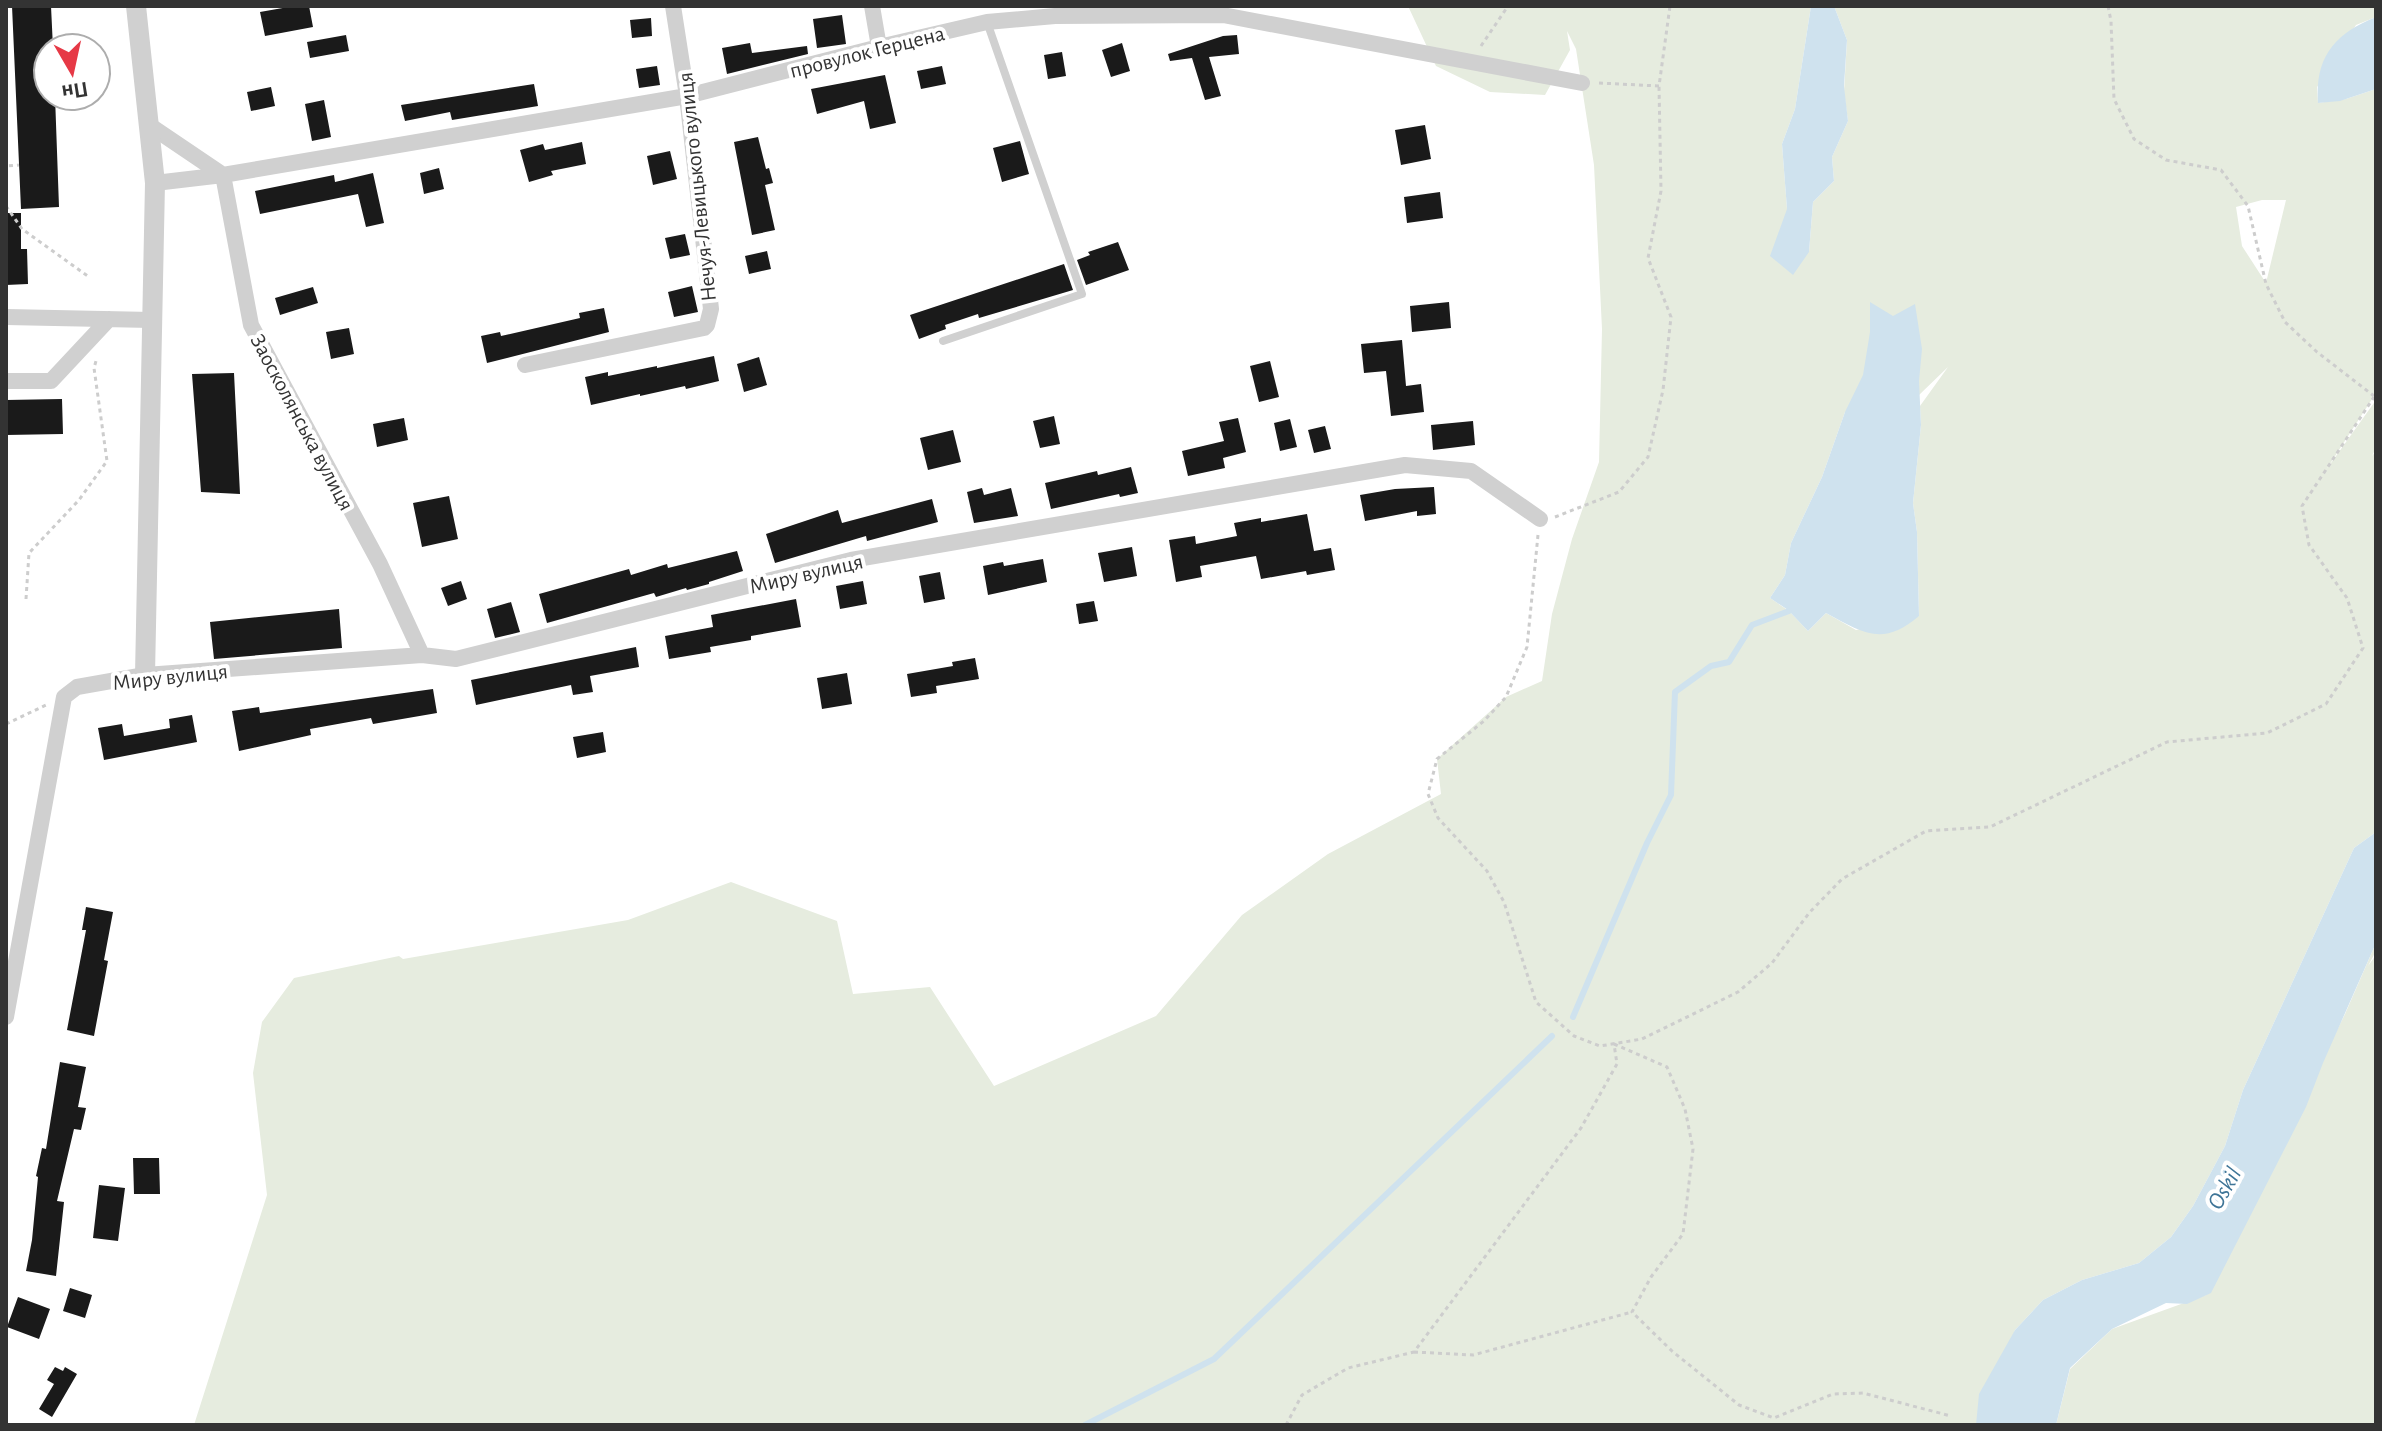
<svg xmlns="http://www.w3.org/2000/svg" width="2382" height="1431" viewBox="0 0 2382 1431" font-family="'Alegreya Sans',sans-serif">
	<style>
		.green { fill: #e6ecdf; fill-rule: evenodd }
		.water { fill: #cfe2ee }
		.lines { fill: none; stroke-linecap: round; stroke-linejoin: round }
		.stream { stroke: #cfe2ee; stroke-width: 6 }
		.building { fill: #1a1a1a }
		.path { stroke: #cdcdcd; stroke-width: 3; stroke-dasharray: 4 4; stroke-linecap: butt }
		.service { stroke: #d0d0d0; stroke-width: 8 }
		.minor { stroke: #d0d0d0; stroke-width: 16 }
		.tertiary { stroke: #d0d0d0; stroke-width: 20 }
		.labels { text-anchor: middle; stroke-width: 8; stroke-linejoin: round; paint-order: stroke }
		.street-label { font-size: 22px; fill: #333; stroke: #fff }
		.water-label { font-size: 24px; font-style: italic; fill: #3f7597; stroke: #fff }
	</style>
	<rect width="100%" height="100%" fill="#fff"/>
	<path class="green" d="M1408,6H1811L1795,109L1782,144L1787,209L1809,252L1813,202L1834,181L1832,157L1848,121L1844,92L1847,40L1834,6H2376V17L2356,25L2317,87L2318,103L2346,99L2376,89V393L2326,470L2376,400V448L2372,456L2376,451V832L2354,848L2243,1090L2225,1146L2193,1206L2171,1237L2139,1263L2082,1280L2043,1300L2015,1330L1980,1425H194L267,1195L253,1073L262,1022L294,978L399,956L403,959L628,920L731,882L837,921L853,994L930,987L994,1086L1156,1016L1242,915L1328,854L1441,794L1437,759L1506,697L1542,681L1552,614L1572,539L1599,462L1602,329L1594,165L1576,49L1567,31L1570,50L1545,95L1490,92L1436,66ZM2262,200H2286L2266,283L2242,246L2236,207ZM1948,367L1920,406L1921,425L1913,503L1917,532L1919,616L1856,630L1826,613L1808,631L1789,611L1770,598L1785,575L1791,543L1822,477L1845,412L1916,408L1919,395Z
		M2376,943V951L2368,966L2376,955V1425H2056L2070,1369L2112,1329L2206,1295L2345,1014Z"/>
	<path class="water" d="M1811,6H1834L1847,40L1844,86L1848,121L1832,157L1834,181L1813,202L1809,252L1793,275L1770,256L1787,209L1782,144L1795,109Z
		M2376,17V89L2340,101L2318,103C2315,57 2334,34 2376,17Z
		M1870,302L1893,316L1915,304L1922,349L1919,381L1921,425L1913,503L1917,532L1919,616C1883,647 1863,633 1826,613L1808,631L1788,610L1770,598L1785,575L1791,543L1822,477L1845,412L1863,375L1870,332Z
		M2376,832V943L2323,1063L2306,1107L2211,1293L2187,1304L2166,1303L2112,1329L2070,1368L2056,1425H1976L1979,1394L2015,1330L2043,1300L2082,1280L2139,1263L2171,1237L2193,1206L2225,1146L2243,1090L2354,848Z"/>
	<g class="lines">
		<path class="stream" d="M1573,1017L1647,843L1671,795L1675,692L1711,666L1729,662L1752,625L1789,611
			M1085,1425L1214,1359L1552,1036"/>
	</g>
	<path class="building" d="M12,6H51L53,48H48V96H55L59,207L21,209Z
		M294,6H309L313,27L265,36L260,12Z
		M842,15L846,44L817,48L813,19Z
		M651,18L652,36L632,38L630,20Z
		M346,35L349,51L310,58L307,42Z
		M1237,35L1239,54L1209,57L1221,96L1205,100L1192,58L1170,61L1168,54L1223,36Z
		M750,43L752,53L807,46L808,54L727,74L722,48Z
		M1122,43L1130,71L1111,77L1102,50Z
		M1062,52L1066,76L1048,79L1044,55Z
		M657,66L660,85L639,88L636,69Z
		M942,66L946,84L921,89L917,71Z
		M885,75L896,123L870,129L864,101L817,114L811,89Z
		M534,84L538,106L452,120L450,112L405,121L401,105Z
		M271,87L275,106L251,111L247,92Z
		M324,100L331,137L312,141L305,104Z
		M1425,125L1431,159L1401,165L1395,130Z
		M758,137L766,169L769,168L773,183L765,185L775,230L752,235L734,142Z
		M1020,141L1029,174L1002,182L993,148Z
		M582,142L586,164L551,171L553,175L529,182L520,150L543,144L545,150Z
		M670,151L677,179L653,185L647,156Z
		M439,168L444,189L424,194L420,173Z
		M373,173L384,223L366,227L358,194L260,214L255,191L334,175L335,182Z
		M1440,192L1443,218L1407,223L1404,197Z
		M6,213H21V249H27L28,284L6,285Z
		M685,234L690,255L670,259L665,238Z
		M1118,242L1129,270L1086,285L1077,260L1090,255L1088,252Z
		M767,251L771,269L749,274L745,256Z
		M1064,264L1073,290L979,318L978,314L945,325L946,329L919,339L910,315Z
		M692,286L698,312L674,317L668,292Z
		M313,287L318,303L280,315L275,298Z
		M1449,302L1451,328L1412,332L1410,306Z
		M604,308L609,332L487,363L481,336L500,332L501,336L580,318L579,313Z
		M349,328L354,354L331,359L326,332Z
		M1402,340L1406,386L1421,384L1424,412L1391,416L1386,371L1364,373L1361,344Z
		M714,356L719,381L686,389L685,386L640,396V394L591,405L585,377L608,372V376L657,366V368Z
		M759,357L767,385L744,392L737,364Z
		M1270,361L1279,397L1259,402L1250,366Z
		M234,373L240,494L201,492L192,374Z
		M62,399L63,434L6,435V400Z
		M1054,416L1060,444L1040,448L1033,421Z
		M404,418L408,440L377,447L373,424Z
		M1238,418L1246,452L1223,458L1225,468L1188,476L1182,451L1224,441L1219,422Z
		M1290,419L1297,447L1280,451L1274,423Z
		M1473,421L1475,445L1433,450L1431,425Z
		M1325,426L1331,449L1314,453L1308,430Z
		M953,430L961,462L928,470L920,438Z
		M1131,467L1138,493L1120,497L1119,494L1051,509L1045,483L1097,471L1098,475Z
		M1434,487L1436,514L1417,516V511L1365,521L1360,495L1395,489Z
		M982,488L984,495L1011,488L1018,516L974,523L967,492Z
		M449,496L458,539L422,547L413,503Z
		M932,499L938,522L867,541L866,536L775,563L766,534L838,510L842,523Z
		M1307,514L1314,551L1331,548L1335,570L1307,575L1306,571L1261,579L1256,556L1200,566L1202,577L1176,582L1169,540L1195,536L1196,544L1237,536L1234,523L1261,518V522Z
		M1132,547L1137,576L1104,582L1098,553Z
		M737,551L743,571L709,582V584L687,590L686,588L656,597L654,593L547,623L539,594L629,569L631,575L667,564L668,568Z
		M1043,559L1047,582L988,595L983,566L1003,562L1004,566Z
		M940,572L945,599L924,603L919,576Z
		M461,581L467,599L448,606L441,588Z
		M863,581L867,604L840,609L836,586Z
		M796,599L801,627L751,636V640L710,647L711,652L669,659L665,636L713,627L711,615Z
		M1094,601L1098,621L1079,624L1076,604Z
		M511,602L520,632L495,638L487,609Z
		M339,609L342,648L214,659L210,622Z
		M636,647L639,667L590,676L593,692L573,695L571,685L476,705L471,680Z
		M975,658L979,679L936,686L937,693L911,697L907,674L953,666L952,662Z
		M847,673L852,704L822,709L817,678Z
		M433,689L437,713L373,724L371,718L310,729L311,735L239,751L232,711L259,707L260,713Z
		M192,715L197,742L104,760L98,728L122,724L124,736L170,728L169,719Z
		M603,732L606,752L577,758L573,737Z
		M86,907L113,912L104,960L108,961L94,1036L67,1030L86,930H82Z
		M60,1062L86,1067L78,1107L86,1108L81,1130L74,1129L57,1201L64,1202L56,1276L26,1271L32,1240L38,1177L36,1176L42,1148L46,1149Z
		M133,1158H159L160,1194H134Z
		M99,1185L125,1188L118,1241L93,1238Z
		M70,1288L92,1295L85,1318L63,1311Z
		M18,1297L50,1309L39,1339L7,1327Z
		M55,1367L63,1371L65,1367L77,1374L52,1417L39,1409L54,1384L47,1380Z"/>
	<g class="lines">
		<path class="path" d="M2108,6L2111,21L2114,99L2134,139L2166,160L2221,170L2248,206L2266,284L2285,322L2317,352L2374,396
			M1481,46L1508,6
			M1599,83L1659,86L1670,6
			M6,153V166L19,165
			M6,206L22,229L89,277
			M1555,517L1619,492L1648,457L1663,390L1671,317L1648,258L1661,191L1659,86
			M1538,535L1527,647L1506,697L1484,721L1437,759L1428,794L1438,818L1487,871L1504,902L1536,1002L1574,1036L1600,1046L1642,1039L1738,992L1772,963L1809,913L1842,879L1926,831L1990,827L2167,742L2267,733L2326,704L2363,648L2347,598L2309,545L2302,506L2376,394
			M26,599L29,553L79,500L107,461L94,368L96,361
			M6,724L46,705
			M1614,1044L1667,1067L1685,1109L1693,1149L1683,1234L1651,1277L1632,1312L1672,1351L1739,1405L1774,1418L1833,1394L1863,1393L1951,1416
			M1414,1352L1473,1355L1632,1312
			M1286,1425L1302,1395L1348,1368L1414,1352L1581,1128L1617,1064L1614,1044"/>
		<path class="service" d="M943,341L1082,294L987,22"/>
		<path class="minor" d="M872,6L879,47
			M149,125L223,175L251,325L380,564L422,655
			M155,183L223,175L687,96L879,47L987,22L1055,16L1223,15L1582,83
			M6,317L152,320
			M525,365L704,328L707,325L711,309L687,96L673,6
			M6,381H51L109,319
			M6,1017L64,697L77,687L145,675L422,655L456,659L851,560L1405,465L1471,471L1540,519"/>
		<path class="tertiary" d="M136,6L155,183L145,675"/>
	</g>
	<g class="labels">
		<g class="street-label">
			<text transform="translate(867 51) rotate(-14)" y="8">провулок Герцена</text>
			<text transform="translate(696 187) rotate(-96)" y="8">Нечуя-Левицького вулиця</text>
			<text transform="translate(303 422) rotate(62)" y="8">Заосколянська вулиця</text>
			<text transform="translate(806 573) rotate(-13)" y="8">Миру вулиця</text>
			<text transform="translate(170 676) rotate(-6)" y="8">Миру вулиця</text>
		</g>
		<g class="water-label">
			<text transform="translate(2224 1188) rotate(-60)" y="8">Oskil</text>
		</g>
	</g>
	<rect width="2382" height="1431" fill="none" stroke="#333333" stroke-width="16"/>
	<g transform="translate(72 72) rotate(171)"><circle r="38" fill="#ffffff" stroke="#adadad" stroke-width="2"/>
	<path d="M0-6L14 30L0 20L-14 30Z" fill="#e63946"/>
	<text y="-12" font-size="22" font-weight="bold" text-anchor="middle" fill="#333333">Пн</text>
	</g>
</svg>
